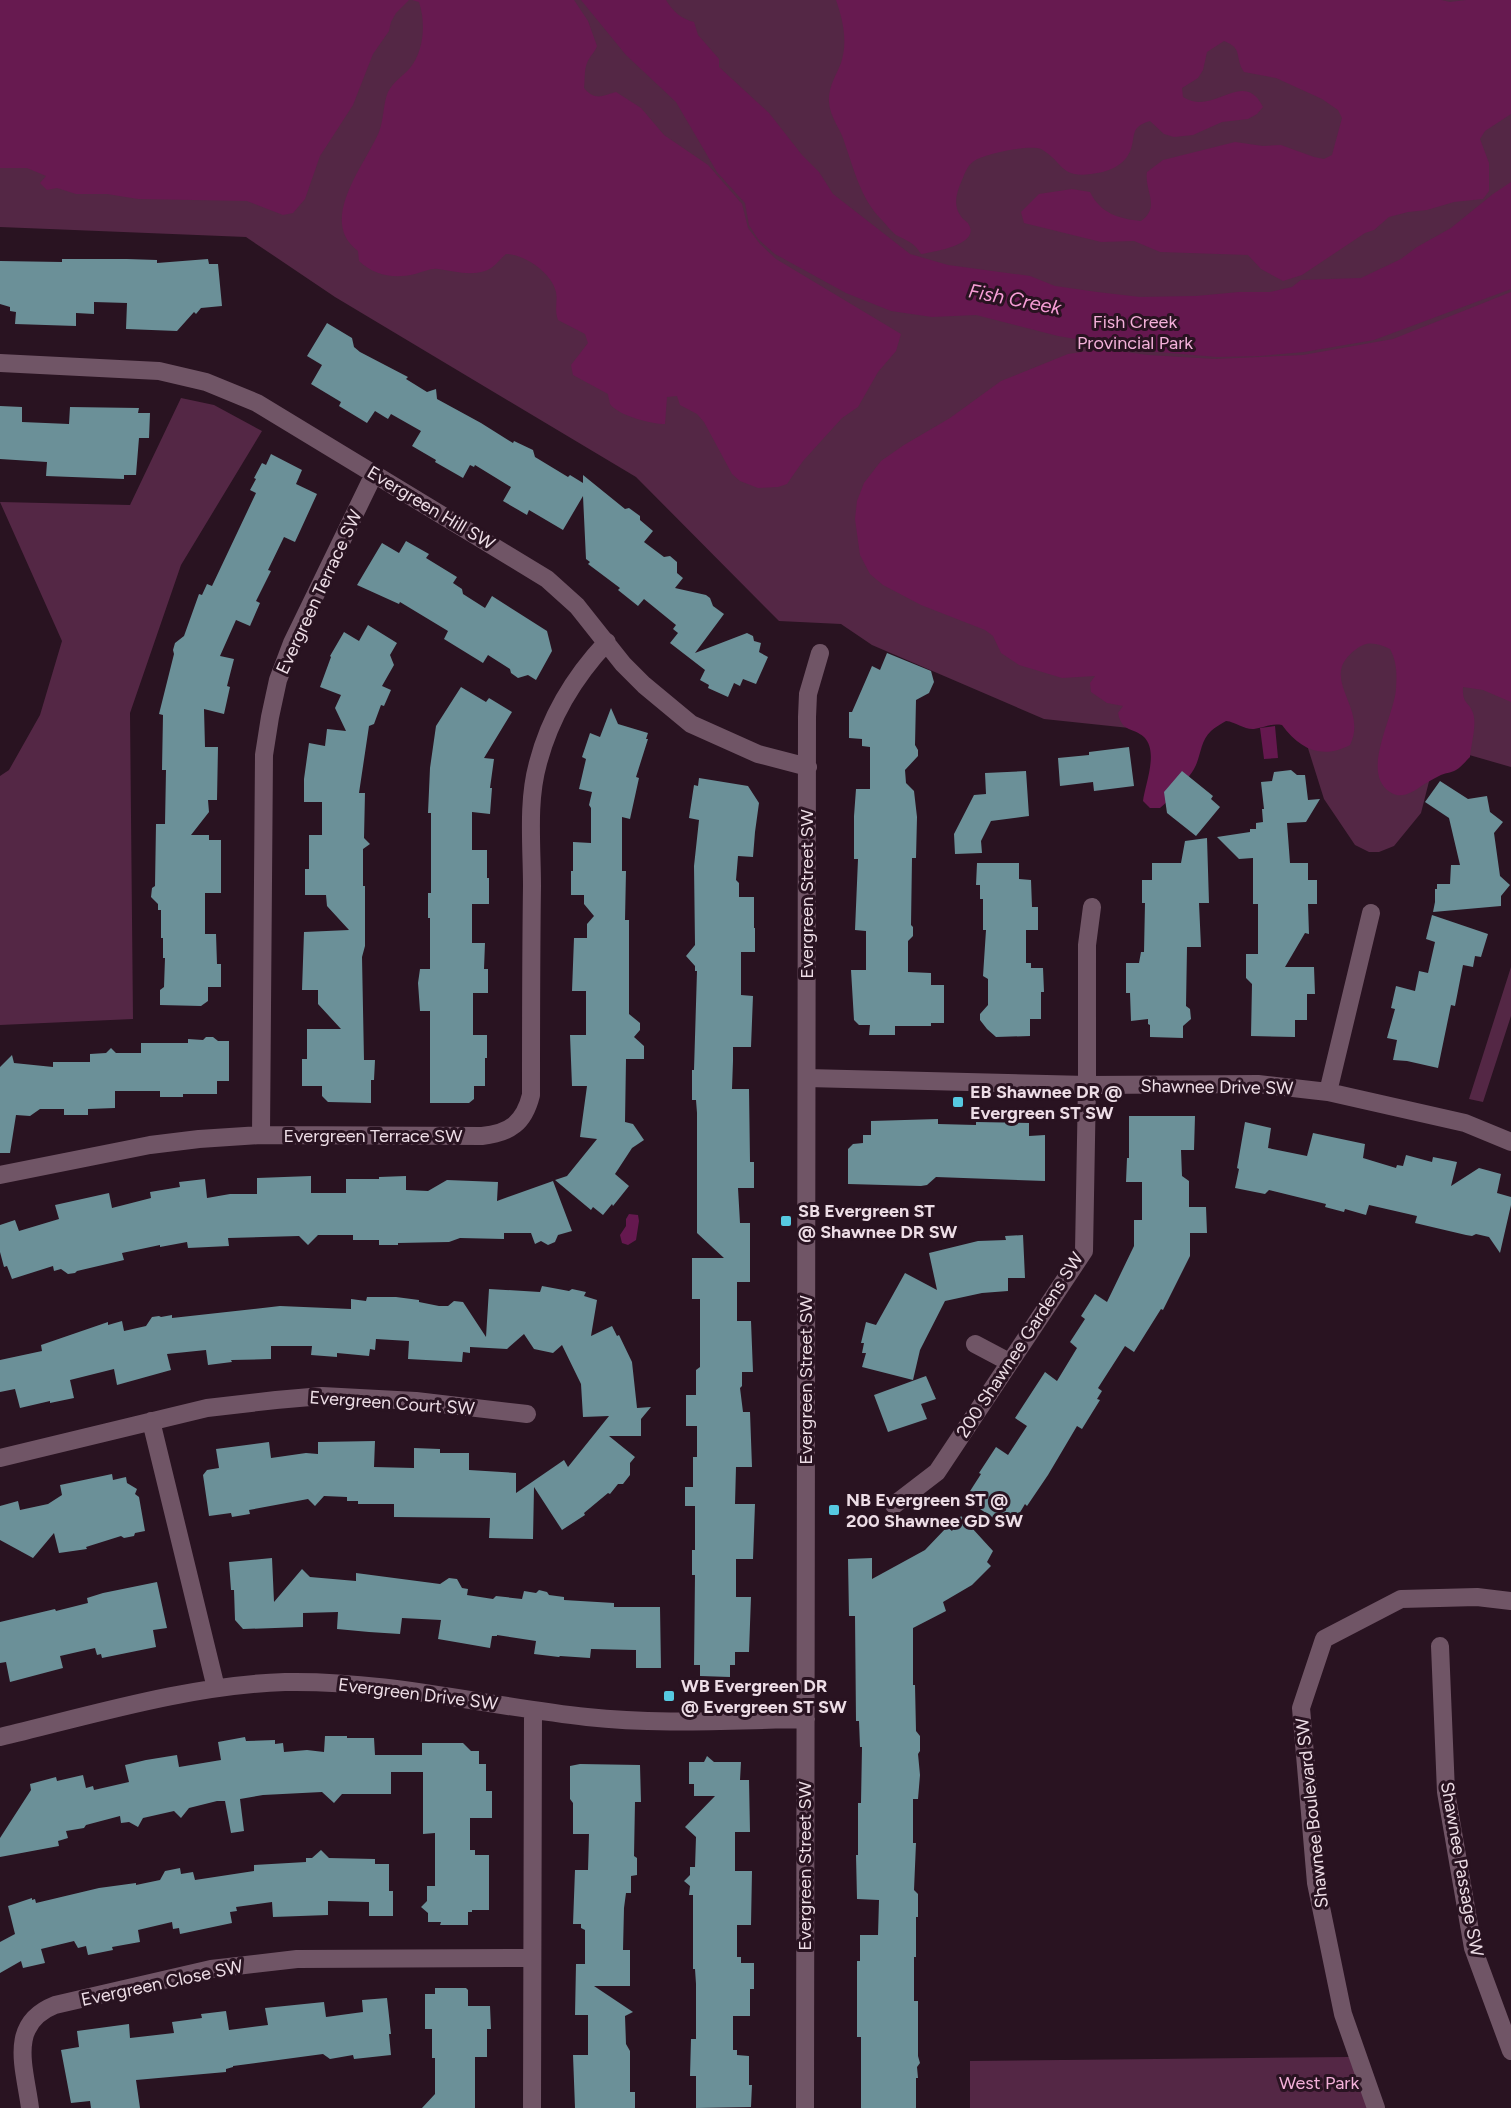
<svg xmlns="http://www.w3.org/2000/svg" width="1511" height="2108" viewBox="0 0 1511 2108" font-family="Figtree,sans-serif">
	<style>
		.green { fill: #542745 }
		.forest { fill: #671a50 }
		.water { fill: #65184f }
		.building { fill: #6b9098 }
		.lines { fill: none; stroke-linecap: round; stroke-linejoin: round }
		.street { stroke: #705566; stroke-width: 18 }
		.poi-dot { fill: #56c9e1; stroke: #291321; stroke-width: 2 }
		.labels { text-anchor: middle; stroke-width: 6; stroke-linejoin: round; paint-order: stroke }
		.park-label { font-size: 18px; fill: #f3b0d9; stroke: #291321 }
		.street-label { font-size: 18px; fill: #eddde6; stroke: #291321 }
		.poi-label { font-size: 18px; font-weight: bold; fill: #eddde6; stroke: #291321; text-anchor: start }
		.water-label { font-size: 20px; font-style: italic; fill: #f59dd5; stroke: #291321 }
	</style>
	<rect width="100%" height="100%" fill="#291321"/>
	<path class="green" d="M0,0H1511V767L1438,746L1421,813L1394,846L1379,852H1369L1355,845L1324,799L1301,726L1280,706L1158,731L1044,719L872,645L841,624L779,621L636,477L335,297L246,237L0,227Z
		M181,398L214,405L262,431L181,565L130,713L133,1019L0,1025V776L9,770L40,715L62,641L0,502L130,505Z
		M1511,967V1016L1483,1102L1469,1099Z
		M1349,2057L1368,2108H970V2061Z"/>
	<path class="forest" d="M0,0H409L396,13L391,22L389,31L373,54L353,105L320,156L305,199L293,213L283,215L247,201L138,199L107,194H76L57,188L47,190L40,183L46,176L27,168H0Z
		M412,0H574L588,21L597,46C595,52 589,57 587,63C584,70 585,80 584,88C595,101 602,96 616,92L641,108L664,135L708,165L742,204L748,228L760,244L776,259L901,334L896,351L878,372L858,407L842,418L803,461L787,484L778,487L758,488L740,481L732,474L704,422L697,414L680,405L677,396L667,397L665,424C651,424 619,416 610,404C610,402 608,396 608,394L573,375L571,365L588,343L585,334L558,320C554,308 558,302 556,292C552,273 524,254 506,254C499,260 494,268 485,271C469,276 453,271 438,269C431,268 423,272 415,274C394,279 375,276 359,261L358,251C317,221 365,165 379,132C384,119 383,104 388,92C393,82 403,76 410,68C424,51 426,23 419,2Z
		M836,0H1441L1450,2L1466,0H1511V114L1485,131L1480,139L1489,163V191L1483,199L1454,202L1427,210L1408,212L1389,217L1374,230L1365,233L1302,275L1283,281L1261,269L1248,255L1160,252L1134,241L1101,242L1024,223L1021,212L1039,194L1072,189L1090,192C1100,213 1119,219 1141,221C1161,207 1144,190 1147,172L1163,160L1235,142L1263,146L1281,145L1314,157L1324,159L1332,155L1342,118L1338,110L1322,99L1276,78L1244,72C1234,57 1244,49 1224,41L1207,52L1203,70L1198,78L1182,88L1183,97C1214,117 1243,67 1263,107L1257,114L1248,119L1222,122L1193,135L1174,137L1164,134L1150,121C1144,123 1138,125 1135,131C1133,136 1133,143 1131,149C1125,166 1108,172 1091,174C1059,178 1064,162 1041,149C1030,144 984,154 974,161C967,166 965,173 962,180C956,194 952,206 963,219C965,221 968,222 969,225C980,245 932,252 921,254C914,242 907,241 896,235C891,231 885,223 880,218C861,198 854,170 845,144C841,129 830,118 829,102C828,87 836,76 841,63C848,42 843,20 836,0Z
		M1511,292V702L1483,690L1463,687C1462,705 1469,701 1473,713C1477,725 1471,744 1470,757C1466,761 1461,767 1456,770C1451,773 1444,773 1439,776C1433,779 1428,782 1423,785C1413,792 1401,800 1390,792C1360,773 1394,717 1396,689C1397,674 1397,662 1390,649C1377,643 1367,640 1355,650C1317,679 1369,707 1350,745C1321,760 1300,749 1282,725C1270,723 1264,728 1254,729C1245,730 1236,722 1226,721C1221,724 1215,727 1211,731C1200,741 1201,757 1194,769C1189,778 1169,801 1160,808H1150L1143,801C1145,784 1159,752 1144,737C1133,727 1122,733 1118,713L1123,706L1107,703L1091,692L1090,683L1095,676L1062,678L1019,665L1001,653L993,636L985,630L921,605L883,585L870,574L860,555L855,519L857,501L864,483L881,461L904,445L950,418L1001,381L1068,354L1103,349L1148,355L1215,359L1303,355L1393,339Z"/>
	<path class="water" d="M581,0H666C673,12 682,19 694,22L698,35L719,59V67L769,113L802,155L819,172L833,194L910,254L948,265L1030,276L1055,286L1097,292L1140,297L1196,296L1239,292H1270L1292,287L1301,280L1361,278L1401,259L1417,247L1451,228L1493,194L1511,182V289L1374,340L1304,352L1260,356L1217,357L1147,351L1058,336L976,315L932,317L891,311L846,293L775,254L758,239L749,225L745,203L717,172L676,102L626,55Z
		M1275,726L1278,758L1264,759L1260,728Z
		M629,1214L638,1215L639,1221L636,1240L628,1245L622,1243L620,1235L626,1226V1219Z"/>
	<path class="building" d="M62,259H127L157,260V263L208,259L209,264H218L222,306L201,308L196,314L194,312L177,331L126,329L127,303L94,302V314L76,313V326L15,324L16,312L10,311V307L0,304V261L62,262Z
		M327,323L352,338L354,347L360,352L408,377L406,379L427,392L436,389L437,399L481,423L513,443L514,441L533,450L535,457L568,477L570,475L583,483V475L625,509L629,508L640,516V520L653,531L644,542L664,557L670,556L677,562V573L683,578L675,588L706,595L710,598L713,606L724,614L695,653L747,633L753,636L754,641L761,643L759,652L768,657L756,684L743,679L740,686L734,683L728,697L708,688L709,685L700,680L705,670L670,643L678,633L673,629L676,625L644,599L638,606L618,590L620,588L588,564L590,562L586,559L583,496L563,530L529,510L527,515L503,501L511,487L475,465L474,467L470,465L463,478L435,462L436,460L412,446L421,431L391,414L388,419L375,411L367,423L339,406L341,402L311,384L322,365L307,356Z
		M0,406L22,407V422L69,424L70,407L139,408L138,413H150L149,438H139L136,475H124V479L46,476L47,462L0,459Z
		M271,454L302,470L296,484L317,494L295,542L284,537L268,570L271,571L256,601L260,603L250,626L236,620L220,656L234,659L227,686L230,687L224,714L204,709L205,747H218L217,800H208L209,812L191,835H209V840H221V893H205V934H216L217,964H221V987H208V1001L201,1006L160,1005V990L164,987L165,958H163V938H161V910H158V904L151,897L152,888L155,886L156,824H165L166,770H162L163,715L159,714L174,654L173,650L175,643L184,636L199,594L202,595L207,584L212,586L256,493L250,490L256,479L254,478L262,463L266,465Z
		M406,541L429,554L426,558L457,577L453,583L462,589L463,594L485,608L492,596L547,631L552,651L536,680L528,675L518,678L511,673L510,669L488,655L483,663L444,639L448,631L400,602L399,604L357,585L382,543L399,553Z
		M368,625L397,643L390,655L394,665L382,686L391,690L384,706L381,705L374,724L369,726L359,793H365L364,838L370,844L363,849V886H365V946L362,957L364,1060H375L374,1080H371V1103L328,1102L322,1096V1086H302V1059H307V1029H341L318,1004V990H302L304,932L349,930L327,906L326,895H305V869H309V835H322V802H304V779L309,743L325,746L327,729L346,731L335,708L341,695L320,687L331,657L330,656L344,632L359,641Z
		M887,653L931,671L934,682L929,693L916,700L915,745L918,750V756L905,770L906,783L914,791L917,817L916,858H912L911,925L913,927V936L908,941V972L931,973V985H944V1023H931V1026H895V1035H869L870,1025H859L854,1020L851,970H866V931L855,930L858,859H854V816L856,789H870V747L862,746V739L849,738V712H852L872,666L880,670Z
		M461,687L486,702L489,698L512,712L484,758L494,759L490,788H492L490,814L472,812V850H487V878H489V904H472V943H485L484,969H488V993H473V1035H487V1058H485V1086H474V1099L469,1103H430V1011H420L418,983L420,969H430V918H428V893H431V813H428L430,768L436,726Z
		M611,708L618,724L648,733L646,739H648L636,777L639,778L630,819L622,817V871H626L625,920H629V1014L640,1023V1030L634,1037L644,1046V1059H626L625,1122L633,1124L644,1140L632,1148L615,1174L629,1186L613,1206L612,1204L603,1215L593,1207L591,1210L555,1180L567,1176L597,1139L580,1137L587,1086H572L570,1035H586V991H572L574,938H587V924L594,916L584,904V895H571V871H573V842L591,843V808L589,805L592,792L579,789L586,759L582,757L590,733L600,737Z
		M1129,747L1134,786L1094,791L1093,782L1060,786L1058,758L1089,755V752Z
		M1291,770L1297,775H1305L1308,800L1320,799L1306,822L1287,823L1290,863H1308V880H1317V904H1308L1309,934L1305,933L1285,967H1314L1315,994H1307V1020H1295V1037L1251,1036L1252,984L1246,978V954H1258V904H1253V858L1239,859L1217,837L1250,832V829H1256V823L1263,822L1262,809H1264L1261,782L1272,781L1274,772Z
		M1026,771L1029,816L991,821L981,841L982,853L955,854L954,834L974,795L986,794L985,773Z
		M1182,771L1213,796L1211,799L1220,807L1196,836L1167,813L1164,792Z
		M699,778L748,786L759,803L755,832L753,857L738,856L736,880L739,883V897H754V928H755V952H741V995L753,996L751,1047H733V1061L732,1089H749L750,1162H754V1188H738L740,1223H750V1282H737V1321H751L753,1372H742V1386L740,1388L743,1412H750L752,1467H736L735,1504H755L753,1559H736V1597H751L749,1652H735V1665H730V1677L700,1676V1665H694L695,1575H692V1550H695V1506H685V1487H693V1457H697V1426H686V1395H696V1370L700,1367V1299H692V1258H724L697,1233V1113L696,1100H692V1070H694L697,971H695V966L686,956L695,945L694,866L699,820L689,818L694,785L698,786Z
		M1440,781L1468,799L1487,796L1490,812L1503,822L1494,833L1500,876L1510,885L1501,896V906L1433,912L1435,902V889H1437V884H1450L1451,865H1460L1449,818L1425,802Z
		M1207,838L1209,903H1199L1201,947H1187L1186,1006L1190,1009L1191,1019L1183,1026V1038L1150,1037V1025L1148,1024V1019L1131,1021L1130,993H1126V963H1139L1141,952H1144L1145,903H1142V880H1152V863H1181L1185,841Z
		M977,863H1019V879L1031,880L1032,907H1038V930H1026V963H1031V968H1043L1044,992H1041V1019H1030V1036L996,1037L987,1029L980,1020V1014L988,1005V979L983,976L986,930H983V899H980V885H976Z
		M1432,915L1488,934L1481,957L1475,956L1473,967L1463,965L1455,1006L1451,1005L1438,1068L1407,1061L1393,1060L1397,1040L1387,1038L1395,1009L1391,1008L1396,986L1415,991L1419,971L1428,973L1435,942L1426,939Z
		M206,1037H213L218,1041H229V1081H217V1094H183V1097H160V1091H115V1108L88,1109V1115H64V1109H40L30,1116L16,1115L10,1153H0V1067L12,1055L14,1063L53,1067V1062H90V1054L106,1053L111,1048L116,1053H141V1043H188V1039L203,1040Z
		M1129,1116H1195L1194,1150H1181L1182,1176L1189,1181V1207H1206L1207,1233H1190V1256L1163,1310L1161,1309L1134,1352L1125,1346L1098,1388L1102,1391L1097,1399L1100,1400L1082,1429L1077,1426L1048,1475L1027,1506L1025,1504L1010,1529L965,1499L981,1474L979,1473L996,1447L1008,1455L1027,1426L1015,1418L1045,1372L1057,1381L1077,1348L1070,1342L1085,1319L1081,1316L1095,1294L1107,1302L1134,1246V1220H1142V1182H1126L1127,1158H1129Z
		M938,1119V1124L976,1125V1122L1029,1123V1136L1045,1135V1181L936,1177L927,1185L921,1186L848,1184V1149L853,1144L863,1143V1135H871V1121Z
		M1245,1122L1271,1128L1268,1148L1307,1156L1313,1133L1365,1144L1363,1158L1396,1168L1397,1165L1403,1166L1406,1155L1432,1162L1433,1157L1457,1162L1451,1186L1479,1168L1501,1174L1497,1193L1511,1197V1205L1500,1253L1489,1237L1476,1234L1472,1236L1466,1235L1415,1223L1417,1216L1369,1205L1366,1215L1345,1209L1344,1212L1325,1207L1326,1204L1269,1190L1265,1194L1235,1188L1239,1169L1237,1168Z
		M311,1176V1193H346V1179H379V1177L406,1176V1190L428,1191L447,1180L498,1182L497,1201L553,1181L572,1231L558,1235L555,1242L548,1245L541,1241L535,1244L531,1233H504V1239L460,1238L449,1242L398,1243V1245H379V1240H353V1235H318L308,1245L299,1236L228,1238L229,1246L188,1248L187,1242L160,1247V1245L122,1253L124,1260L77,1271L75,1273L68,1274L61,1269L54,1271L53,1266L12,1279L7,1266L4,1267L0,1252V1225L15,1220L19,1231L59,1219L55,1205L109,1193L112,1208L151,1198L150,1192L180,1187L179,1182L205,1179L207,1198L230,1194H257V1178Z
		M1023,1235L1025,1278H1008V1291L982,1293L945,1301L920,1350L913,1380L862,1367L866,1353H862L864,1343H861L866,1322L876,1325L905,1273L937,1290L929,1253L978,1241L1006,1240L1005,1236Z
		M542,1286L569,1291L572,1289L586,1292L584,1296L597,1300L591,1336L612,1326L617,1336L619,1335L632,1362L637,1408L651,1407L641,1419V1436H609L635,1457L630,1463V1475L623,1484H618L610,1494L608,1493L584,1513L585,1515L562,1530L534,1487L533,1539L489,1538L490,1518L394,1517V1504H358V1501H347V1497L324,1496L315,1506L308,1499L249,1510L250,1514L232,1517L231,1513L209,1516L203,1475L207,1470L219,1468L216,1449L269,1442L271,1458L306,1453L318,1454V1442L375,1441L374,1467L414,1468V1448L440,1449V1453H469V1470L516,1473V1493L564,1460L568,1467L609,1416L583,1417L581,1384L562,1345L553,1353L534,1349L524,1334L507,1349L470,1347V1353L463,1352L462,1362L408,1359L409,1341L376,1339L375,1350L370,1349L369,1356L337,1353V1357L311,1355L312,1346H271V1359L231,1360L232,1362L208,1365L206,1350L167,1354L171,1370L117,1385L114,1369L70,1380L74,1398L50,1403V1401L20,1408L15,1389L0,1392V1360L42,1351L41,1345L108,1322V1325L122,1321L124,1331L146,1326L152,1317L159,1316L161,1317L172,1315V1318L280,1306L351,1309V1299L366,1301L367,1297H396L419,1300V1302L439,1306H448L454,1301L463,1302L486,1337L489,1289L540,1292Z
		M926,1376L936,1399L921,1404L927,1419L888,1432L874,1395Z
		M112,1474L113,1480L126,1477L127,1483L137,1489L135,1494L139,1497L145,1531L135,1533L134,1536L124,1538L121,1536L86,1547L87,1549L59,1553L54,1533L33,1558L0,1540V1506L18,1501L20,1510L48,1504L62,1495L60,1485Z
		M961,1516L993,1551L987,1562L991,1566L972,1585L943,1602L946,1611L913,1628V1685H915L916,1731L920,1736V1751L918,1754L920,1775L918,1799H913V1843H916L914,1890L918,1894V1917H916V1957H914V2001H918V2056L920,2063L917,2067L918,2078H916V2108H861V2037H857V1961H860V1935H878L879,1900L857,1899L856,1855H858V1803H861L862,1747H860L859,1721H856L855,1616H849L848,1559L872,1558V1579L925,1550L947,1527L952,1531Z
		M272,1558L274,1602L302,1569L310,1577L356,1581V1573L440,1584L449,1578L457,1579L462,1588L468,1589L467,1595L493,1599L496,1596L522,1599L524,1591L536,1593L539,1590L547,1592L549,1595L564,1597V1600L614,1603V1607H660L661,1668H636V1650L591,1649L590,1658L560,1656L559,1657L534,1654L536,1641L497,1635V1636H492L490,1648L438,1639L441,1620L402,1618L400,1634L369,1632L337,1629L338,1612L303,1613V1627L243,1629L235,1620L234,1590H231L229,1562Z
		M157,1582L167,1628L153,1630L156,1647L102,1658L101,1654L97,1655L95,1648L60,1656L63,1668L10,1682L6,1662L0,1663V1622L55,1609L56,1611L88,1603L87,1598L103,1593Z
		M325,1736H347V1738H374L375,1755H422V1743H463L471,1751H479V1764H486V1791H492V1818H470V1850H475V1855H489V1910H472V1912H468V1925H440L441,1922H428V1913L421,1907L427,1901V1886H435V1833L423,1834V1772H391V1794H342L334,1803L322,1792L263,1795L240,1799L244,1831L231,1833L225,1801H217L189,1808L181,1818L174,1811L143,1818L138,1827L129,1822L121,1823L120,1816L86,1825L84,1828L66,1831L68,1838L58,1841L59,1846L0,1857V1838L31,1790L30,1784L56,1777L57,1781L83,1775L86,1788L93,1786L94,1790L129,1782L125,1765L146,1760L177,1755L179,1767L221,1760L218,1742L245,1737L246,1741L275,1740V1744L283,1743L284,1752L307,1750L324,1752Z
		M707,1756L714,1762H741L740,1780H749L750,1832H735V1871H752L751,1925H737V1957H741V1963H754V1989H750V2016H733V2050H737V2055L749,2056V2085H752L751,2107L696,2108V2076H690L691,2039H696V1984L695,1969H693V1895H689L690,1886L684,1881L690,1875V1867H695L696,1837L685,1827L715,1796H694V1784H689V1762H704Z
		M580,1764L640,1765L641,1802H635L634,1856L637,1858V1875L631,1876V1893H626L624,1908L623,1950H630V1986H594L633,2012L625,2016L626,2044L630,2051V2092H635V2108H575L573,2055H588V2015H575L576,1964H585V1930L581,1928V1924H573L575,1870H588L589,1834H573V1803L570,1799V1766Z
		M321,1850L329,1858L375,1859V1864H389V1891H393V1916H369V1902L328,1901V1915L273,1917L272,1902L236,1907L237,1911L230,1912L232,1923L180,1934L179,1928L173,1929L172,1922L138,1930L140,1942L112,1947L113,1950L88,1955L86,1946L78,1948L74,1941L41,1949L45,1963L23,1968L21,1961L0,1973V1942L15,1934L8,1906L32,1898V1900L35,1899L36,1903L99,1888L136,1883V1885L160,1880L165,1871L180,1868L181,1874L193,1872L195,1880L254,1871V1865L306,1862V1858H312Z
		M435,1988H466L468,1990V2006H490L491,2029H487V2057H475V2108H422L435,2094V2058H432V2029H425V1994H435Z
		M387,1998L391,2034H389L391,2055L354,2059L353,2055L330,2059L323,2054L233,2066V2067L226,2069V2072L136,2080L140,2108H91L90,2101L71,2103L61,2050L79,2047L77,2031L129,2024L130,2038L174,2033L172,2022L202,2018L201,2014L226,2011L229,2030L268,2025L265,2008L324,2002L326,2017L363,2012L362,2000Z"/>
	<g class="lines">
		<path class="street" d="M0,363L159,371L206,382L257,403L547,579L577,606L623,664L644,685L691,724L758,754L808,767
			M374,474L292,643L278,680L270,717L264,755L261,1135L482,1136C510,1133 524,1123 531,1095C531,1025 531,955 532,886C532,846 527,802 538,763C550,717 574,677 607,642
			M807,1078L1087,1085L1258,1084L1328,1092L1465,1123L1511,1142
			M1328,1092L1371,913
			M0,1175L150,1145L199,1139L261,1135
			M975,1344L1009,1362
			M151,1421L216,1688
			M0,1458L207,1408L276,1400L322,1396L416,1401L527,1414
			M894,1505L937,1472L1084,1251L1087,1085V945L1092,907
			M1440,1646L1446,1792L1473,1948L1511,2051
			M0,1737C92,1715 190,1685 285,1682C387,1680 486,1706 587,1717C659,1725 733,1720 806,1719
			M30,2108C25,2068 7,2024 55,2005L211,1969L297,1959L532,1958
			M532,2108L533,1710
			M805,2108L807,717L808,694L820,653
			M1376,2108L1343,2014L1316,1883L1301,1708L1324,1639L1401,1599L1477,1597L1511,1601"/>
	</g>
	<g class="poi-dot">
		<rect x="952" y="1096" width="12" height="12" rx="3"/>
		<rect x="780" y="1215" width="12" height="12" rx="3"/>
		<rect x="828" y="1504" width="12" height="12" rx="3"/>
		<rect x="663" y="1690" width="12" height="12" rx="3"/>
	</g>
	<g class="labels">
		<g class="park-label">
			<text x="1135" y="328">Fish Creek<tspan x="1135" dy="21">Provincial Park</tspan></text>
			<text x="1319" y="2089">West Park</text>
		</g>
		<g class="street-label">
			<text transform="translate(431 508) rotate(31)" y="6">Evergreen Hill SW</text>
			<text transform="translate(319 592) rotate(-65)" y="6">Evergreen Terrace SW</text>
			<text transform="translate(807 894) rotate(-90)" y="6">Evergreen Street SW</text>
			<text transform="translate(1217 1087) rotate(1)" y="6">Shawnee Drive SW</text>
			<text x="373" y="1142">Evergreen Terrace SW</text>
			<text transform="translate(1020 1345) rotate(-57)" y="6">200 Shawnee Gardens SW</text>
			<text transform="translate(806 1380) rotate(-90)" y="6">Evergreen Street SW</text>
			<text transform="translate(392 1403) rotate(4)" y="6">Evergreen Court SW</text>
			<text transform="translate(418 1694) rotate(7)" y="6">Evergreen Drive SW</text>
			<text transform="translate(1312 1813) rotate(-96)" y="6">Shawnee Boulevard SW</text>
			<text transform="translate(805 1866) rotate(-90)" y="6">Evergreen Street SW</text>
			<text transform="translate(1462 1869) rotate(80)" y="6">Shawnee Passage SW</text>
			<text transform="translate(162 1983) rotate(-12)" y="6">Evergreen Close SW</text>
		</g>
		<g class="poi-label">
			<text x="970" y="1098">EB Shawnee DR @<tspan x="970" dy="21">Evergreen ST SW</tspan></text>
			<text x="798" y="1217">SB Evergreen ST<tspan x="798" dy="21">@ Shawnee DR SW</tspan></text>
			<text x="846" y="1506">NB Evergreen ST @<tspan x="846" dy="21">200 Shawnee GD SW</tspan></text>
			<text x="681" y="1692">WB Evergreen DR<tspan x="681" dy="21">@ Evergreen ST SW</tspan></text>
		</g>
		<g class="water-label">
			<text transform="translate(1015 299) rotate(11)" y="7">Fish Creek</text>
		</g>
	</g>
</svg>
